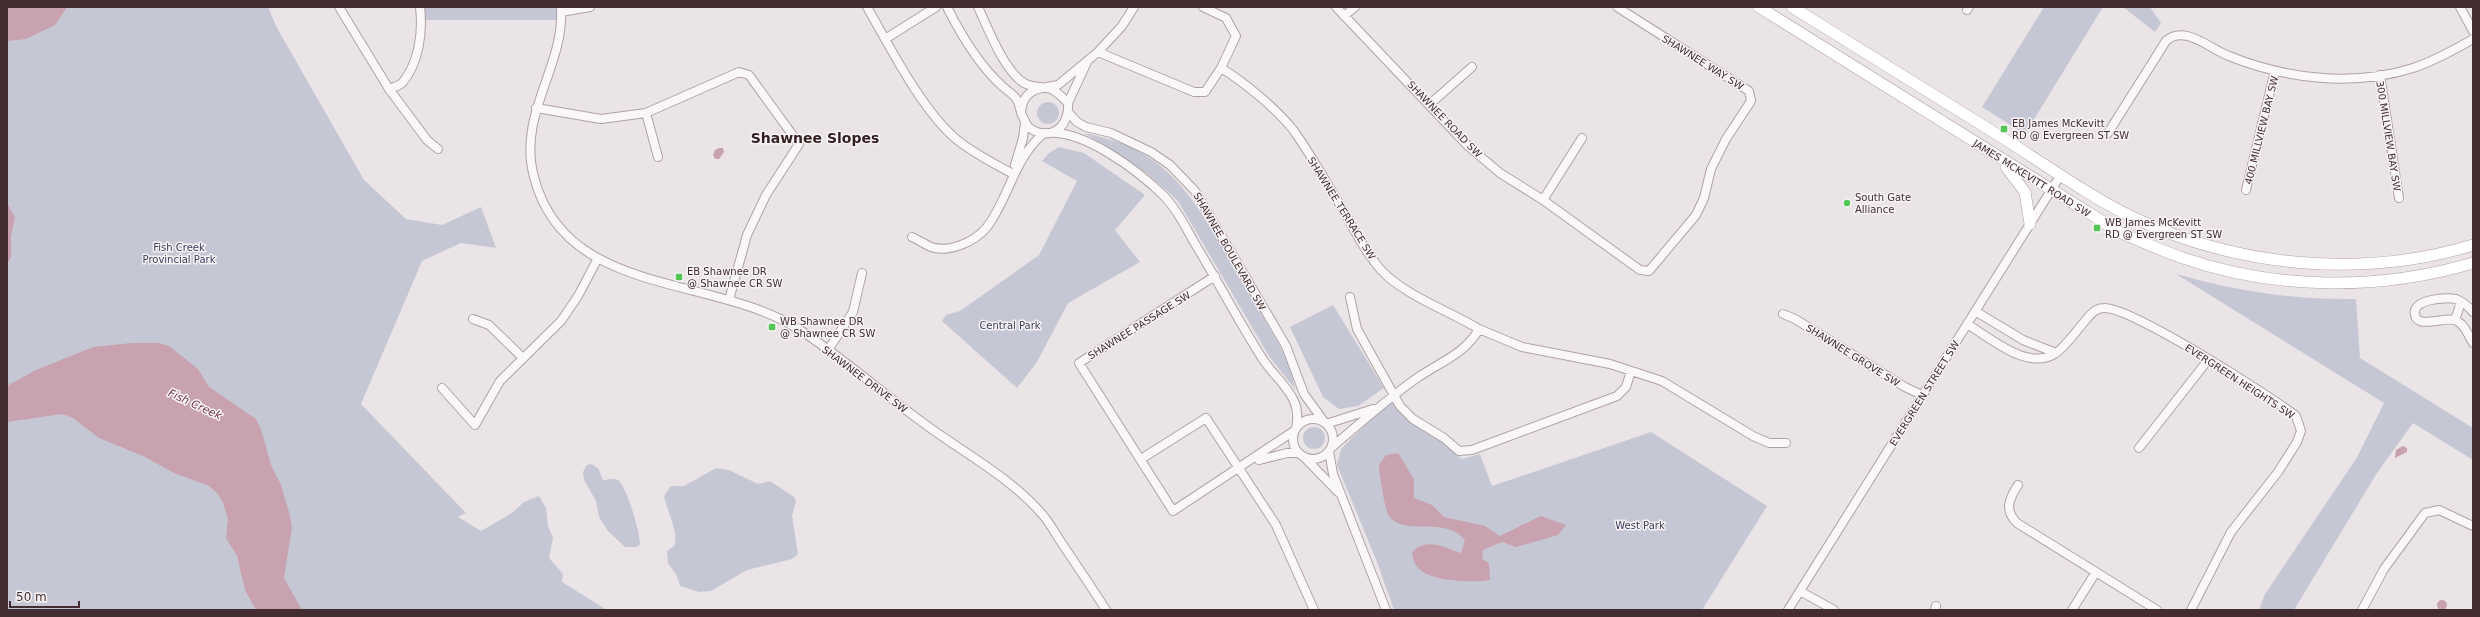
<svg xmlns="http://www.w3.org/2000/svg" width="2480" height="617" viewBox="0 0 2480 617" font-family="'DejaVu Sans',sans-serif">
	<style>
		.green { fill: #c6c7d4 }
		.water { fill: #c8a2ae }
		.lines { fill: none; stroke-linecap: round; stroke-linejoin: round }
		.minor-casing { stroke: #afa2a5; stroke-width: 10 }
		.secondary-casing { stroke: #afa2a5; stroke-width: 12 }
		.minor { stroke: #f9f7f7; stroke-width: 8 }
		.secondary { stroke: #fff; stroke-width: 11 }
		.poi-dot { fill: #52c755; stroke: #f8f4f5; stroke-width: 1.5 }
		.labels { text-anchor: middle; stroke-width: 3; stroke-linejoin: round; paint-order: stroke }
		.street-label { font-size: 10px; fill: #432d31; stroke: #f8f4f5 }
		.poi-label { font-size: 10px; fill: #432d31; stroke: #f8f4f5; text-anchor: start }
		.park-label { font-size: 10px; fill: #3b3b5d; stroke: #f8f4f5 }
		.water-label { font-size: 11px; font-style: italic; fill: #743949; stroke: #f8f4f5 }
		.district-label { font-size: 14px; font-weight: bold; fill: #341e22; stroke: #f8f4f5 }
	</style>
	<rect width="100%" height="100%" fill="#ebe4e6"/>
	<path class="green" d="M7,7H268L277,28L364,180L406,219L442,225L481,207L496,248L461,243L422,261L361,404L466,513L458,517L481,531L512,513L524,502L539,496L546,508L548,526L553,538L549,558L563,574L562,582L607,610H7Z
		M420,7H561L560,20H422Z
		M2044,7H2103L2025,134L1982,107Z
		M2123,7H2150L2161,23L2155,32Z
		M1037 113a11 11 0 1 1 22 0a11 11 0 1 1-22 0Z
		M1084,133C1164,148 1189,191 1228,256C1245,286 1263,317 1281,348L1291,370L1295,389L1269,356L1178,201L1148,174Z
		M1059,147L1084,153L1145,195L1115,230L1140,262L1068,303L1037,362L1017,388L942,321L946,315L960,311L1039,255L1077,181L1042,161L1049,153Z
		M2176,274C2236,291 2294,300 2356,299L2360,358L2473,428V460L2413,423L2377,473L2294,610H2259L2265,594L2356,459L2384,403Z
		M1333,305L1384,388L1358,406L1339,409L1323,397L1290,327Z
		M1391,399L1462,459L1480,454L1492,486L1651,432L1767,506L1702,610H1394L1377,562L1337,465L1341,449Z
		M1303 438a11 11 0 1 1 22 0a11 11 0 1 1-22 0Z
		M591,464L598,468L603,480C608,480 613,477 618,480C627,487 640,532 640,544L637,547H625L608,531L599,517L596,501L584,480L583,472L587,465Z
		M716,468L729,470L758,484L770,481L794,497L796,501L792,516L798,554L792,559L747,570L711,591L699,592L680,586L677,576L668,563L667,551L674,546C680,535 666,508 664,496L671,486H684Z"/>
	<path class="water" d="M7,7H67L55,25L26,39L7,41Z
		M719,148H723L724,152L719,159H715L713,155L715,150Z
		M7,203L15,217L11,236V258L7,264Z
		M132,343H159L169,346L198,369L209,387L256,419L261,429L271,465L281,485L289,512L292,527L284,578L302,610H256L245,590L237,556L226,538L228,519L223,503L218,494L209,486L174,473L143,456L99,438L73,418L62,414L7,422V386L36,370L93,347Z
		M2403,446L2407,448V452L2395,458L2396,450Z
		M1398,453L1414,479V498L1432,505L1444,517L1485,526L1500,536L1541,516L1566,525L1558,535L1541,540L1516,547L1502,542L1483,550L1482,559L1489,563L1490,580C1475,583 1433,581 1422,571C1415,566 1413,561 1412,552C1427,537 1443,547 1461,553L1465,540C1444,514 1403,539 1388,514C1385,509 1379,473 1379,465L1386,455Z
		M2437 605a5 5 0 1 1 10 0a5 5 0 1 1-10 0Z"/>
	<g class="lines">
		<g class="minor-casing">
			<path id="minor" d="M339,7L389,89L427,140L438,149
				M561,7C565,67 517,114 534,177C565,298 714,274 800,330C843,358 881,392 922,422C962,452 1009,476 1042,514C1050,523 1056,535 1063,545C1077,566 1092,588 1106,610
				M867,7C890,47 921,109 956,139C973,153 993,163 1013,174
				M947,7C961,35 978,64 1002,86C1010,93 1019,97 1020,109
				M978,7C988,28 1004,71 1024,83C1033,88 1042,86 1051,89C1058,92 1063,98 1068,103C1070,127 1050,143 1028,127L1021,113C1022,98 1029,90 1043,88
				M1336,7L1468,146L1500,173L1543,200L1640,270L1649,271L1696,215L1704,198L1711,169L1726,139L1751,101L1749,91L1617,7
				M2460,7L2473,31
				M1967,10L1969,7
				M561,12L590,7
				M1344,16L1355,7
				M885,39L936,7
				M1098,52L1194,92H1205L1221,68L1236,36L1226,18L1203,7
				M1221,68C1244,82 1277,109 1294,131C1311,155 1326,182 1342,208C1354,229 1365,252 1381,270C1404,295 1449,311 1479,329C1465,354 1440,362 1417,378C1387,399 1359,424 1331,448
				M2380,75L2399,198
				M1047,87L1058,85L1098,52L1122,26L1134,7
				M389,89C393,87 400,86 403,82C419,62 423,32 420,7
				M1068,103L1087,62
				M1430,104L1472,67
				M536,108L601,119L646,113L739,72L749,75L799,144L766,195L747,235L729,300
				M646,113L658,157
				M1069,113L1077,122L1086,127L1111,133L1151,152L1170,165L1195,191L1286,346L1304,394L1325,423
				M1048,133C1084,130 1137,170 1162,194C1176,208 1185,226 1194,242C1217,280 1238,320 1262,358C1271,373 1287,385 1294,401C1298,410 1298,419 1296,428
				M2108,133L2166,41C2184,24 2210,49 2229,56C2286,79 2353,87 2413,68C2434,61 2454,50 2473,39
				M1015,165L1023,138L1025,123
				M2246,190L2275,71
				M1543,200L1582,138
				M912,237C918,240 925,244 931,247C949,253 975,242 987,227C1009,198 1014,158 1044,133
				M1215,276L1079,363L1173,511L1294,431
				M1350,297L1357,329L1400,406L1413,419L1444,438L1459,451L1472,450L1617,396L1626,387L1631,371
				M1975,311L2023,340L2056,353
				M2473,312C2468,306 2463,302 2456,299C2446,297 2411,299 2415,315C2418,330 2446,315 2457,321C2465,325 2468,335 2473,343
				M1783,314L1795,319L1905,387L1922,395
				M473,319L489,325L522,357
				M2455,320L2461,302
				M1967,324C1991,338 2028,372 2056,353C2067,345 2076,331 2085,321C2090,315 2095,308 2104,308C2131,307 2269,395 2296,416L2301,431L2297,442L2278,472L2231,532L2191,610
				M1479,329L1522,347L1610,364L1662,381L1753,436L1769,443H1786
				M828,350L853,312L862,273
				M442,388L475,425L500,381L561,321L578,296L597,260
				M1293 439a20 20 0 1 1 40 0a20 20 0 1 1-40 0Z
				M1326,424L1373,409
				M2139,448L2208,360
				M1329,451L1333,474L1386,610
				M1304,457L1338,492
				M1141,459L1206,418L1276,525L1314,610
				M1259,460L1287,453H1298
				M2018,485C2009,499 2004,510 2017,523L2157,610
				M1800,591L1834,610
				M1788,610L2060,176
				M1935,610L1936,606
				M2072,610L2096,572
				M2362,610L2384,569L2425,513L2439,510L2473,526"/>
		</g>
		<g class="secondary-casing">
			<path id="secondary" d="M1759,7L2121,233C2141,241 2160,250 2180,257C2274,290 2378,291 2473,263
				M1792,7C1863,51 1933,95 2003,138C2046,165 2087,195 2132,217C2237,267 2361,279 2473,245
				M2006,167L2025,192L2030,224"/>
		</g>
		<use href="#minor" class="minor"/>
		<use href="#secondary" class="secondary"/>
	</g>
	<g class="poi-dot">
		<rect x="2000" y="125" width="8" height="8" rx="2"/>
		<circle cx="1847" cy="203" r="4"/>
		<rect x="2093" y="224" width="8" height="8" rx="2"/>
		<rect x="675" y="273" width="8" height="8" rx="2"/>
		<rect x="768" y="323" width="8" height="8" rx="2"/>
	</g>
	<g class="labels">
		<g class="street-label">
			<text transform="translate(1703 62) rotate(32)" y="4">SHAWNEE WAY SW</text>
			<text transform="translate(1445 119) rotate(46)" y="4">SHAWNEE ROAD SW</text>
			<text transform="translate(2261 130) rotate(-76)" y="4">400 MILLVIEW BAY SW</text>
			<text transform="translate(2389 136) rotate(81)" y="4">300 MILLVIEW BAY SW</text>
			<text transform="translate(2032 178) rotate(32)" y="4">JAMES MCKEVITT ROAD SW</text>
			<text transform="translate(1342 208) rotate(58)" y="4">SHAWNEE TERRACE SW</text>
			<text transform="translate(1230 251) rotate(60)" y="4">SHAWNEE BOULEVARD SW</text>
			<text transform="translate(1139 325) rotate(-32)" y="4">SHAWNEE PASSAGE SW</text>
			<text transform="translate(1853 355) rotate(32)" y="4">SHAWNEE GROVE SW</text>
			<text transform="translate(865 379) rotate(37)" y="4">SHAWNEE DRIVE SW</text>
			<text transform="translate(2240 381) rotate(33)" y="4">EVERGREEN HEIGHTS SW</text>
			<text transform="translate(1924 393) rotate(-58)" y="4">EVERGREEN STREET SW</text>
		</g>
		<g class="poi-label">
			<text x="2012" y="127">EB James McKevitt<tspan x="2012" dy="12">RD @ Evergreen ST SW</tspan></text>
			<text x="1855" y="201">South Gate<tspan x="1855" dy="12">Alliance</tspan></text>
			<text x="2105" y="226">WB James McKevitt<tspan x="2105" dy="12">RD @ Evergreen ST SW</tspan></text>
			<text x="687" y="275">EB Shawnee DR<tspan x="687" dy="12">@ Shawnee CR SW</tspan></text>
			<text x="780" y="325">WB Shawnee DR<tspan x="780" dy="12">@ Shawnee CR SW</tspan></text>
		</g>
		<g class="park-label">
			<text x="179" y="251">Fish Creek<tspan x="179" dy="12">Provincial Park</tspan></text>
			<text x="1010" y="329">Central Park</text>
			<text x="1640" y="529">West Park</text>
		</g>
		<g class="water-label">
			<text transform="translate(195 404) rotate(25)" y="4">Fish Creek</text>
		</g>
		<g class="district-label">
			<text x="815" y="143">Shawnee Slopes</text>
		</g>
	</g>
	<rect width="2480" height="617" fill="none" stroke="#432d31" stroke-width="16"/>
	<path d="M10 601v6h69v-6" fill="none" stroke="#432d31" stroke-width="2"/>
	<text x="16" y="601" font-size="12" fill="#432d31" stroke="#f8f4f5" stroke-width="3" paint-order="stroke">50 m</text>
</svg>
